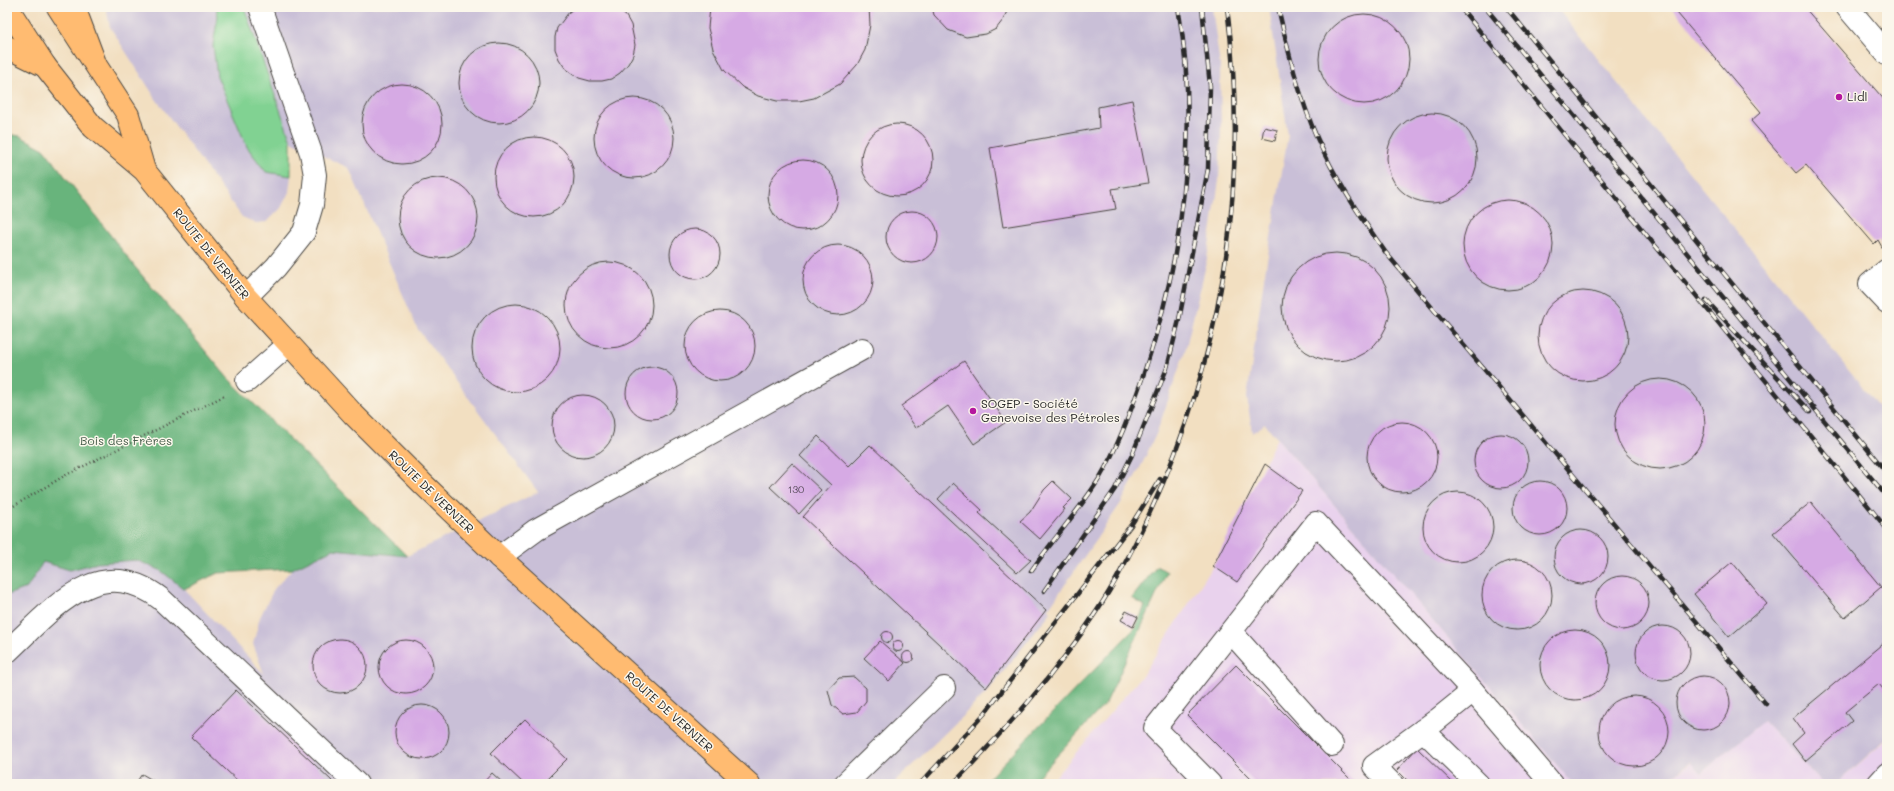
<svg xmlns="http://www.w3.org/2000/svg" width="1894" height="791" viewBox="0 0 1894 791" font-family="Mali,sans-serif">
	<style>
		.built { fill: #e9d2ed }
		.industrial { fill: #c9bfd7 }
		.green { fill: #81d292; stroke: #567e5e }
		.forest { fill: #68b47c; stroke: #4a7054 }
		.building { fill: #d6aae4 }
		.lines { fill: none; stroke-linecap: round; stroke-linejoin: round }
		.minor-casing { stroke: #494642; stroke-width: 24 }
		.major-casing { stroke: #494642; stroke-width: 24 }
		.highway-casing { stroke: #494642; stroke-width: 24 }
		.path { stroke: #494642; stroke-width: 2.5; stroke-dasharray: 1 3; stroke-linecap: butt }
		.minor { stroke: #fff; stroke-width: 22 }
		.major { stroke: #ffbb71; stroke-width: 22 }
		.highway { stroke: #ffbb71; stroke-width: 22 }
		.rail-casing { stroke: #2b2b2b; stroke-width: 4.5 }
		.rail { stroke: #fbf7ec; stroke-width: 3; stroke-dasharray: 9; stroke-linecap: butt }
		.poi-dot { fill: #b5179e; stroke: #fbf7ec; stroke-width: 1.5 }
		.labels { text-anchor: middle; stroke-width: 3; stroke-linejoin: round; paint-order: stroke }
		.number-label { font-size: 10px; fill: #564b59 }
		.poi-label { font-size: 12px; fill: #2b2b2b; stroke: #fbf7ec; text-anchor: start }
		.street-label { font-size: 12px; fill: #2b2b2b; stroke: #fbf7ec }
		.park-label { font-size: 12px; fill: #455d4a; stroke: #fbf7ec }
	</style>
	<rect width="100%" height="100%" fill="#fbf7ec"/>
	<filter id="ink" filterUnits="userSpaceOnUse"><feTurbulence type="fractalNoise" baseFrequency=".025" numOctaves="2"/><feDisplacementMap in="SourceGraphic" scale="8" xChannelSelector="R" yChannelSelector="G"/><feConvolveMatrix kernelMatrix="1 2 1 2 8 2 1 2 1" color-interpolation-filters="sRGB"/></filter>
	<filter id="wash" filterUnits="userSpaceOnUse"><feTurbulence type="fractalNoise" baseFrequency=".012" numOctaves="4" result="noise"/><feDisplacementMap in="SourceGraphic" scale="16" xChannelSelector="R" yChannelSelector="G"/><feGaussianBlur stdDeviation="0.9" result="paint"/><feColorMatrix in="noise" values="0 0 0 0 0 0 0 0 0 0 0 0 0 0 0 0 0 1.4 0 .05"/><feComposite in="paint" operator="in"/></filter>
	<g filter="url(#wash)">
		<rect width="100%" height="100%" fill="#f2dfc1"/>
		<path class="built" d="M1277,438L1573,784H1049L1142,676L1213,566Z
			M1764,721L1823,784H1664L1691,762L1701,773Z
			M1887,738V784H1836L1885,741Z"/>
		<path class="industrial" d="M106,7H216L218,16L213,46L217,76L247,147L266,172L291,176L289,192L281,208L267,222L256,223L242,217L156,99L110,27Z
			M244,7H1212L1220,66L1221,128L1219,181L1206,265L1185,351L1157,432L1142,464L1121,503L1049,608L1051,612L986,693L893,784H7V552L70,570L97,563L136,560L160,570L184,589L264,674L253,644L260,617L274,589L292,569L333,549L407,556L538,492L417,328L349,168L291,141Z
			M1269,7H1556L1887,418V738L1836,784H1823L1764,721L1701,773L1690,762L1664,784H1573L1265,424L1252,433L1247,397L1264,279L1288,135Z"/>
		<path class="green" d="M216,7H244L291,141V176L266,172L247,147L217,76L213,45L218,16Z"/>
		<path class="forest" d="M7,134L20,136L44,149L135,267L227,377L407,556L333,549L292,569L218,573L184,589L160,570L136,560L97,563L70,570L43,562L27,588L7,595Z
			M1157,566L1167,572L1106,703L1031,784H983L1135,628L1145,606L1132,598Z"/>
		<g id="blocks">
			<path class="building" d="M576,7H614L626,16L631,25L635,45L633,55L628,64L620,73L611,79L602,81H590L579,78L565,68L559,59L555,49V37L557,28L569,12Z
				M710,7H869L870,25L865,50L857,65L840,84L814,98L799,101H777L758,96L742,87L724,70L713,49L708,28Z
				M932,7H1009L1003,20L996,29L986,34L966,37L948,30L934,15Z
				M1672,7H1804L1887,103V256L1878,240L1874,244L1806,165L1796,173L1751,121L1761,112Z
				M1319 59a45 45 0 1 1 90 0a45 45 0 1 1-90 0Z
				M459 83a40 40 0 1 1 80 0a40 40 0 1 1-80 0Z
				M362 124a40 40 0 1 1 80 0a40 40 0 1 1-80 0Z
				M594 138a40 40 0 1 1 80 0a40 40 0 1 1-80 0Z
				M1132,100L1148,183L1112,189L1116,209L1003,227L990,148L1099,128L1098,107Z
				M1387 158a45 45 0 1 1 90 0a45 45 0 1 1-90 0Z
				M861 160a36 36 0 1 1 72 0a36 36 0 1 1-72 0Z
				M1264,127L1277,130L1275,141L1262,138Z
				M494 177a40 40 0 1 1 80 0a40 40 0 1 1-80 0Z
				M768 195a35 35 0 1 1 70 0a35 35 0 1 1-70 0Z
				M398 218a40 40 0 1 1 80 0a40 40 0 1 1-80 0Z
				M1463 245a45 45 0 1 1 90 0a45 45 0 1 1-90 0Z
				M886 237a26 26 0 1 1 52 0a26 26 0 1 1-52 0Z
				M670 254a25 25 0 1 1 50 0a25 25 0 1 1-50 0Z
				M803 280a35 35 0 1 1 70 0a35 35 0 1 1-70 0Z
				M1282 307a54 54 0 1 1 108 0a54 54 0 1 1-108 0Z
				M566 305a43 43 0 1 1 86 0a43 43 0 1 1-86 0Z
				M1538 336a45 45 0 1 1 90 0a45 45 0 1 1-90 0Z
				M472 348a44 44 0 1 1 88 0a44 44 0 1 1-88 0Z
				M685 346a35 35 0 1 1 70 0a35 35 0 1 1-70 0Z
				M964,361L1006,422L974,444L948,406L916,428L901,406Z
				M626 393a26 26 0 1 1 52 0a26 26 0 1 1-52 0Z
				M1615 424a45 45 0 1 1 90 0a45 45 0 1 1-90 0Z
				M552 426a31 31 0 1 1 62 0a31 31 0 1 1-62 0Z
				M1367 457a35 35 0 1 1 70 0a35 35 0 1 1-70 0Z
				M1474 461a27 27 0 1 1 54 0a27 27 0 1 1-54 0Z
				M818,436L849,466L870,445L1046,610L986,688L803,517L831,485L800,456Z
				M792,463L821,490L799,514L770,487Z
				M1265,464L1302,491L1237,582L1213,566Z
				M1513 508a27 27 0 1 1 54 0a27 27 0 1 1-54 0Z
				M1053,481L1072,499L1063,508L1065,509L1040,539L1020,521L1030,512L1044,490Z
				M953,483L982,510L979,513L1031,560L1017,573L938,499Z
				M1423 527a35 35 0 1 1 70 0a35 35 0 1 1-70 0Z
				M1811,502L1881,587L1845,618L1773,533Z
				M1554 557a27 27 0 1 1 54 0a27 27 0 1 1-54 0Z
				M1482 595a35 35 0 1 1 70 0a35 35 0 1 1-70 0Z
				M1732,562L1767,604L1729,637L1694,594Z
				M1595 603a27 27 0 1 1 54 0a27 27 0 1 1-54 0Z
				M1126,611L1138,617L1133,627L1121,620Z
				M1636 653a27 27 0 1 1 54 0a27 27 0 1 1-54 0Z
				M1540 665a35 35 0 1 1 70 0a35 35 0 1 1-70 0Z
				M881.5 637a5.5 5.5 0 1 1 11 0a5.5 5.5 0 1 1-11 0Z
				M313 666a27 27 0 1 1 54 0a27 27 0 1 1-54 0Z
				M1887,640V694L1879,684L1845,712L1852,721L1805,761L1792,744L1804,733L1793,718Z
				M379 667a27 27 0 1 1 54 0a27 27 0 1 1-54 0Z
				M892.5 646a5.5 5.5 0 1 1 11 0a5.5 5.5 0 1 1-11 0Z
				M880,641L905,663L889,681L864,658Z
				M902.5 657a5.5 5.5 0 1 1 11 0a5.5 5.5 0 1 1-11 0Z
				M1236,665L1355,784H1256L1187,715Z
				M1676 703a27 27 0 1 1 54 0a27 27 0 1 1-54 0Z
				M854,677L866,688V701L857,712L843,714L832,705L828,690L839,678Z
				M236,690L332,781L329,784H241L191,737Z
				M1599 731a35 35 0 1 1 70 0a35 35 0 1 1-70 0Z
				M395 732a27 27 0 1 1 54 0a27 27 0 1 1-54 0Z
				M525,719L567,759L542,784H524L491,753Z
				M1417,748L1454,784H1411L1397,770Z
				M492,773L504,784H482Z
				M142,774L159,784H135Z"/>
		</g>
	</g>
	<g filter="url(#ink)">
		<use href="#blocks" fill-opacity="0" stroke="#494642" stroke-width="1"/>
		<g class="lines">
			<g class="minor-casing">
				<path id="minor" d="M1847,7L1887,54
					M1887,270L1870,284L1887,302
					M246,297L276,267L304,232L312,205L315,175L311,153L260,7
					M247,381L288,345
					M499,557L536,530L862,349
					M1231,632L1332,745
					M7,652C51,611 98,550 161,599L357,784
					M1423,730L1478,784
					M845,784L944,688
					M1210,784L1155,728L1316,523L1473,691L1552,784
					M1392,784L1374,766L1437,720L1473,691
					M1878,784L1887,774"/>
			</g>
			<g class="major-casing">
				<path id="major" d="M7,7L45,66L93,127L144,170L246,297L353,414L423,484L499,557L749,784
					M58,7L128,115L144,170"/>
			</g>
			<g class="highway-casing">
				<path id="highway" d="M74,7L95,63
					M7,47L45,66"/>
			</g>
			<path class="path" d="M7,510L64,476L226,395"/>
			<use href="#minor" class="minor"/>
			<use href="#major" class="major"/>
			<use href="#highway" class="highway"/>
			<g class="rail-casing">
				<path id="rail" d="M1278,7C1288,51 1299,96 1317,138C1335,179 1360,216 1386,253L1766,704
					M1460,7L1887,529
					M1485,7L1887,497
					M1506,7L1887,473
					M1706,300L1810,412
					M1031,571C1053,539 1079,511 1099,479C1118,447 1131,411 1143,376C1183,259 1200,129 1178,7
					M1044,591L1115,489L1132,455L1167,368L1179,320L1208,169L1210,86L1202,7
					M920,784L985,713L1131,525L1160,479
					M953,784C1005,730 1055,675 1096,612C1123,572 1144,527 1163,483C1228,329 1248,172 1227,7"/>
			</g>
			<use href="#rail" class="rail"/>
		</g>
	</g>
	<g class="poi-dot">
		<circle cx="1839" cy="97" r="4"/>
		<circle cx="973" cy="411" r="4"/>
	</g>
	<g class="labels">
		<g class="number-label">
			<text x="796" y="493">130</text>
		</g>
		<g class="poi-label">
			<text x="1847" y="101">Lidl</text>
			<text x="981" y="408">SOGEP - Société<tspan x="981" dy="14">Genevoise des Pétroles</tspan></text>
		</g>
		<g class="street-label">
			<text transform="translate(211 254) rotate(51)" y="4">ROUTE DE VERNIER</text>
			<text transform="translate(431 492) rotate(44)" y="4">ROUTE DE VERNIER</text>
			<text transform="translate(669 712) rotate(42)" y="4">ROUTE DE VERNIER</text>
		</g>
		<g class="park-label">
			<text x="126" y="445">Bois des Frères</text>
		</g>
	</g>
	<rect width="1894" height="791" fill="none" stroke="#fbf7ec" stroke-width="24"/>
</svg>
